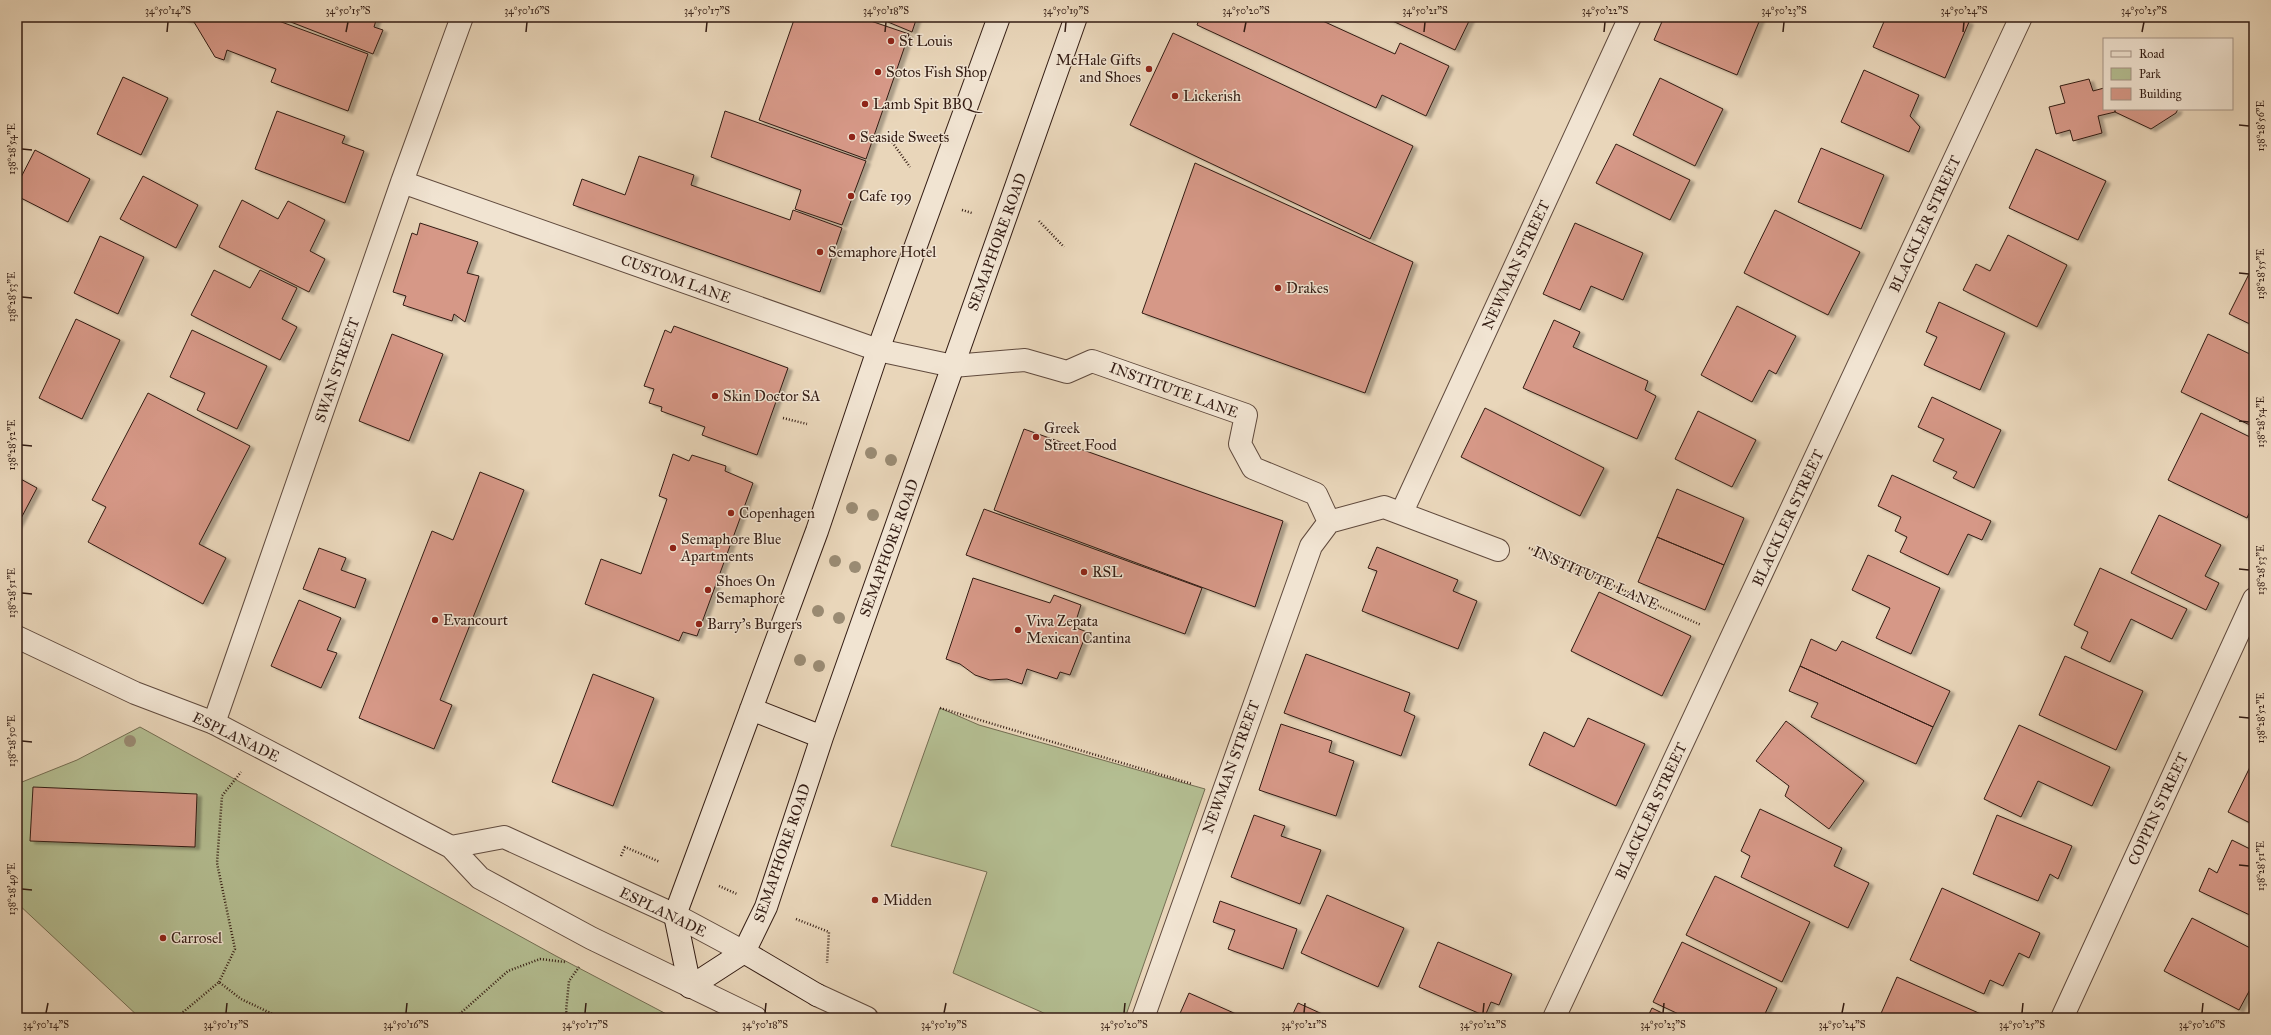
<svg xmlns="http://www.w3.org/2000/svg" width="2271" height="1035" viewBox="0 0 2271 1035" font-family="'IM FELL Great Primer',serif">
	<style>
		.green { fill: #b4be92; stroke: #746d52 }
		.building { fill: #d69887; stroke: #331c13; filter: url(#shadow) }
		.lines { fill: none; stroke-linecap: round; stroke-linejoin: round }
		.minor-casing { stroke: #604a3d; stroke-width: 24 }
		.tertiary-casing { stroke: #604a3d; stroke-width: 24 }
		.secondary-casing { stroke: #331c13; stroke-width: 24 }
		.path { stroke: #331c13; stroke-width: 2.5; stroke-dasharray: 1 2; stroke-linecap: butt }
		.minor { stroke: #f1e4d2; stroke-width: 22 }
		.tertiary { stroke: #f1e4d2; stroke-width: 22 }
		.secondary { stroke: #f1e4d2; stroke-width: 22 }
		.tree { fill: #9a8b73 }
		.ticks { fill: none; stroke: #331c13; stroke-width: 1.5 }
		.poi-dot { fill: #8f2418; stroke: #f1e4d2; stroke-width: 1.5 }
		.labels { text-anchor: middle; stroke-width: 3; stroke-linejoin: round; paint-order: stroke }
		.poi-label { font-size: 15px; fill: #331c13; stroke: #f1e4d2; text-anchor: start }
		.street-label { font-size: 15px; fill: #331c13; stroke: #f1e4d2 }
		.neatline { fill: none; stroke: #331c13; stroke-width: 1.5 }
		.ticks-label { font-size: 10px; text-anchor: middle; fill: #331c13 }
	</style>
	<defs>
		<filter id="shadow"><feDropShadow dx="4.5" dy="2.5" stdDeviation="1" flood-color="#0004"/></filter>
	</defs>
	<rect width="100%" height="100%" fill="#e9d6ba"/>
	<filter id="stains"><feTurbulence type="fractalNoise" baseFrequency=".005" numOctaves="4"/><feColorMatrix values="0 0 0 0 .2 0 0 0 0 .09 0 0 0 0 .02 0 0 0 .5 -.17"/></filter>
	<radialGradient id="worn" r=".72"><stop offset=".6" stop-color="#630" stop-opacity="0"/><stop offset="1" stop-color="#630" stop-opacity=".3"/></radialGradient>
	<path class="green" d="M940,708L979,725L1205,789L1125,1018H1055L953,973L987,872L891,846Z
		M140,727L556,956L674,1018H140L17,903V784L77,760Z"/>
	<path class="building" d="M180,17H268L368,54L348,111L271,82L276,69L227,50L224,60L215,57L194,22Z
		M278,17H377L374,27L383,30L373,54Z
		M795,17H859L909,34L866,159L759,120Z
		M876,17H917L912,32Z
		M1200,17H1314L1395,54L1400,43L1449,66L1426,116L1382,95L1376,108L1197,25Z
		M1384,17H1471L1455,50Z
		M1664,17H1761L1737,75L1654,40Z
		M1886,17H1957L1969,22L1945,78L1873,47Z
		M1173,33L1413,146L1370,239L1130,125Z
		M1864,70L1919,95L1910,116L1920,127L1909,152L1841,122Z
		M123,77L168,98L141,155L97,134Z
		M1660,78L1723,109L1695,166L1633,135Z
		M2089,79L2093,91L2104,88V109H2115V112L2098,116L2102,133L2073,141L2070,130L2056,134L2049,107L2065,103L2060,86Z
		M2115,109H2178L2176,113L2151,129L2115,112Z
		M277,111L345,136L342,143L364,151L345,203L255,169Z
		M725,111L866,161L842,225L795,209L801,190L711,157Z
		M1616,144L1690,180L1670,220L1596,183Z
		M1821,148L1884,175L1861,229L1798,202Z
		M2036,149L2106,181L2078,240L2009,208Z
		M35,150L90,179L68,222L17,196V185Z
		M639,156L694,175L691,185L790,220L793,210L842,228L820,292L573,205L582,179L625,195Z
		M1195,163L1413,262L1365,393L1142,313Z
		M143,176L198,205L176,248L120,219Z
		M242,200L278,219L288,201L325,220L310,251L325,259L309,292L219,247Z
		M1775,210L1860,252L1828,315L1744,273Z
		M420,223L478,242L467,273L479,276L465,322L454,314L452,321L403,305L406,296L393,292L412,233L417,235Z
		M1575,223L1643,253L1623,300L1591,286L1580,310L1543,294Z
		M2008,235L2067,265L2037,327L1963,290L1976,264L1990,271Z
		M100,236L144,257L118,314L74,293Z
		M2254,264V326L2229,314Z
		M214,270L250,288L260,270L297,288L282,319L297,327L280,360L191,315Z
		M1939,302L2005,333L1980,390L1924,365L1937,337L1926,332Z
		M1737,306L1796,336L1776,374L1769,370L1752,402L1701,375Z
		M76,319L120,340L82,419L39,398Z
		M1554,320L1580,332L1573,347L1648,381L1645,390L1656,396L1637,439L1523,388Z
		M674,326L788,368L757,455L702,435L705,427L661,411L662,407L649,403L654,389L644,386L665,330L671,333Z
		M192,330L267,366L237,429L197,410L205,393L170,377Z
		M392,334L443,354L409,441L359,421Z
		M2208,334L2254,356V427L2181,392Z
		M148,393L250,446L199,544L226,558L203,604L88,542L106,507L92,500Z
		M1932,397L2001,430L1974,488L1953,478L1957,472L1933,461L1944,439L1918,427Z
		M1485,408L1604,468L1580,516L1461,457Z
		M1698,411L1756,440L1732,487L1675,459Z
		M2201,413L2254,439V503L2247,518L2168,480Z
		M1024,429L1283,521L1255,607L994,510Z
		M673,454L689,461L692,455L726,466L725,471L753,483L697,636L683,632L679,641L585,604L601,559L641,574L667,499L659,496Z
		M480,472L524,490L440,700L452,705L434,749L359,718L432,531L453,540Z
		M1892,475L1991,521L1982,540L1968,534L1948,575L1900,552L1907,537L1895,531L1901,517L1878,506Z
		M17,477L37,488L17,526Z
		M1677,489L1744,518L1724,565L1657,537Z
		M984,509L1202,588L1185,634L966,555Z
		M2159,515L2221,545L2205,576L2219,583L2206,610L2131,573Z
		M1657,537L1724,565L1705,610L1638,582Z
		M1377,547L1458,580L1453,591L1477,601L1458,649L1362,611L1377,571L1368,568Z
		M319,548L346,558L341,570L366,579L355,608L303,589Z
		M1868,555L1940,588L1911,654L1876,638L1890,608L1852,590Z
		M2100,568L2187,609L2172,639L2131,619L2110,662L2081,648L2088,632L2074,625Z
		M973,578L1050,603L1054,595L1081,605L1074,627L1087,632L1070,675L1060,672L1057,679L1027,669L1022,684L1007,679L990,680L975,675L960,664L946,659Z
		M1599,592L1691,636L1662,696L1571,651Z
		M299,600L341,618L327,650L337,653L321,688L271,666Z
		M1811,639L1836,651L1842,641L1950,691L1933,727L1800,666Z
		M1306,654L1410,693L1404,711L1415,716L1401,756L1284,713Z
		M2065,656L2143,691L2116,750L2039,715Z
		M1800,666L1933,727L1916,764L1811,717L1818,703L1789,691Z
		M593,674L654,698L613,806L552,782Z
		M1588,718L1645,744L1616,806L1529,765L1544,732L1574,747Z
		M1786,721L1864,781L1829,829L1785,796L1789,786L1756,761Z
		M1281,724L1332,741L1329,752L1354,761L1336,816L1259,790Z
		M2019,725L2110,767L2092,806L2038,781L2021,817L1984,799Z
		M2250,767L2254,770V825L2228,812Z
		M33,787L197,794L195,847L30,841Z
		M1760,809L1842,848L1834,866L1869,883L1848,928L1741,877L1750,856L1741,851Z
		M1254,815L1285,826L1281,836L1321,850L1300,904L1231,877Z
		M1997,815L2072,846L2058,879L2050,874L2038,901L1973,874Z
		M2232,840L2254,851V917L2199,891L2209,868L2217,873Z
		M1715,876L1810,922L1782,982L1686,935Z
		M1942,888L2040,933L2029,958L2019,953L2003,986L1990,980L1984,994L1910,960Z
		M1327,895L1404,928L1378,987L1301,953Z
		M1220,901L1297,929L1283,969L1228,949L1235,930L1213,922Z
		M2192,918L2254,950V982L2239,1010L2164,971Z
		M1438,942L1512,974L1499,1005L1491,1002L1485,1016L1419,987Z
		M1682,942L1777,988L1763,1018H1687L1653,1002Z
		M1897,977L1990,1018H1879Z
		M1189,993L1245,1018H1178Z
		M1298,1003L1331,1018H1291Z
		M1652,1008L1672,1018H1647Z"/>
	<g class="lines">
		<g class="minor-casing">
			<path id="minor" d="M402,182L878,350L953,366L1025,360L1067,372L1092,361L1246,415L1240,444L1253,468L1316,494L1329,522L1384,507L1498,550
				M1402,512L1630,17
				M214,723L402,182L462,17
				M1143,1018L1311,546L1329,522
				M1554,1018L2021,17
				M2062,1018L2254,599"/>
		</g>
		<g class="tertiary-casing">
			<path id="tertiary" d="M17,637L135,693L214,723L451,847L480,878L591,938L756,1018
				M451,847L504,837L675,915L744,952
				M817,995L867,1018"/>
		</g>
		<g class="secondary-casing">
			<path id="secondary" d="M999,17L878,350L817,531L675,915L690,987L744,952L766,907L822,737L1076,17
				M751,709L822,737
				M744,952L817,995"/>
		</g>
		<path class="path" d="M887,135L910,167
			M962,210L972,213
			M1039,221L1064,247
			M783,418L807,424
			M1529,548L1701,625
			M940,708L1192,784
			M621,856L625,847L660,862
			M719,886L737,894
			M796,919L829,932L827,963
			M219,982L235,949L217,863L222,796L241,772
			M176,1018L219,982L241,999L281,1018
			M455,1018L508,971L540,959L565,962
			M568,1018L566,1011L569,981L579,967"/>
		<use href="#minor" class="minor"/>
		<use href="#tertiary" class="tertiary"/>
		<use href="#secondary" class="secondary"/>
	</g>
	<g class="tree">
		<circle cx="871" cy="453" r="6"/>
		<circle cx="891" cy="460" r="6"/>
		<circle cx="852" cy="508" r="6"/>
		<circle cx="873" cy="515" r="6"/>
		<circle cx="835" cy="561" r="6"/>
		<circle cx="855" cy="567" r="6"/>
		<circle cx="818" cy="611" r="6"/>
		<circle cx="839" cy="618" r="6"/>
		<circle cx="800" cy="660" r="6"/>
		<circle cx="819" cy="666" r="6"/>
		<circle cx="130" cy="741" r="6"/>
	</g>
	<path class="ticks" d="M167,32L168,22M346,32L348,22M526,32L527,22M706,32L707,22M885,32L886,22M1065,32L1066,22M1244,32L1246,22M1424,32L1425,22M1604,32L1605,22M1783,32L1784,22M1963,32L1964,22M2142,32L2144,22M2239,125L2249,126M22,149L32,150M2239,273L2249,274M22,297L32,298M2239,421L2249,422M22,445L32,446M2239,569L2249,570M22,593L32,594M2239,717L2249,718M22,741L32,742M2239,865L2249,866M22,889L32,890M46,1013L48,1003M226,1013L227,1003M406,1013L407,1003M585,1013L586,1003M765,1013L766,1003M944,1013L946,1003M1124,1013L1125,1003M1304,1013L1305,1003M1483,1013L1484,1003M1663,1013L1664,1003M1842,1013L1844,1003M2022,1013L2023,1003M2202,1013L2203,1003"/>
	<g class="poi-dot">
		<circle cx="891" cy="41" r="4"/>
		<circle cx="1149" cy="69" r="4"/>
		<circle cx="878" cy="72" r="4"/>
		<circle cx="1175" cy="96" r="4"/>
		<circle cx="865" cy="104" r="4"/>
		<circle cx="852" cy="137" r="4"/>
		<circle cx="851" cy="196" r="4"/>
		<circle cx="820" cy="252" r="4"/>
		<circle cx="1278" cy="288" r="4"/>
		<circle cx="715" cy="396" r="4"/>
		<circle cx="1036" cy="437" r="4"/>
		<circle cx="731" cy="513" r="4"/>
		<circle cx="673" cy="548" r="4"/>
		<circle cx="1084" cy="572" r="4"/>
		<circle cx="708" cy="590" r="4"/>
		<circle cx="435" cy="620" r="4"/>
		<circle cx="699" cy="624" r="4"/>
		<circle cx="1018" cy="630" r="4"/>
		<circle cx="875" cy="900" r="4"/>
		<circle cx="163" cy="938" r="4"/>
	</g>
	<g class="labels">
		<g class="poi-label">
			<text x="899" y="46">St Louis</text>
			<text x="1141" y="65" text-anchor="end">McHale Gifts<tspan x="1141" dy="17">and Shoes</tspan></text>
			<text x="886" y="77">Sotos Fish Shop</text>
			<text x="1183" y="101">Lickerish</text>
			<text x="873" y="109">Lamb Spit BBQ</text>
			<text x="860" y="142">Seaside Sweets</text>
			<text x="859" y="201">Cafe 199</text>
			<text x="828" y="257">Semaphore Hotel</text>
			<text x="1286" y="293">Drakes</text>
			<text x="723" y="401">Skin Doctor SA</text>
			<text x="1044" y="433">Greek<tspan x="1044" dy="17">Street Food</tspan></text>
			<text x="739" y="518">Copenhagen</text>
			<text x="681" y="544">Semaphore Blue<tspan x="681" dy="17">Apartments</tspan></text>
			<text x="1092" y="577">RSL</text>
			<text x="716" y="586">Shoes On<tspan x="716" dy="17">Semaphore</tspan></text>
			<text x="443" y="625">Evancourt</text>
			<text x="1026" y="626">Viva Zepata<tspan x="1026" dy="17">Mexican Cantina</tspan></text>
			<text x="707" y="629">Barry's Burgers</text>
			<text x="883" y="905">Midden</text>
			<text x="171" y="943">Carrosel</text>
		</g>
		<g class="street-label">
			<text transform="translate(1925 224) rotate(-65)" y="5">BLACKLER STREET</text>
			<text transform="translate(997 242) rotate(-70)" y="5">SEMAPHORE ROAD</text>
			<text transform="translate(1516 265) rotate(-65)" y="5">NEWMAN STREET</text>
			<text transform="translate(676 279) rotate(20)" y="5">CUSTOM LANE</text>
			<text transform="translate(337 370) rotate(-71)" y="5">SWAN STREET</text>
			<text transform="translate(1174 390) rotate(20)" y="5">INSTITUTE LANE</text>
			<text transform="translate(1788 518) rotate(-65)" y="5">BLACKLER STREET</text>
			<text transform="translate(889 548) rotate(-70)" y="5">SEMAPHORE ROAD</text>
			<text transform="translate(1596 578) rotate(24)" y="5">INSTITUTE LANE</text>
			<text transform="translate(236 737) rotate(26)" y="5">ESPLANADE</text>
			<text transform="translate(1231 767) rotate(-70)" y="5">NEWMAN STREET</text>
			<text transform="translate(2158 809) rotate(-65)" y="5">COPPIN STREET</text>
			<text transform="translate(1651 811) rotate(-65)" y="5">BLACKLER STREET</text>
			<text transform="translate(782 853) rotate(-71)" y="5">SEMAPHORE ROAD</text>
			<text transform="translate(663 912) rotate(26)" y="5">ESPLANADE</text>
		</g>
	</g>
	<rect width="2271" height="1035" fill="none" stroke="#e9d6ba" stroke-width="44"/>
	<rect x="2103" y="38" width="130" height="72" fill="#f1e4d2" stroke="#a59486"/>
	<rect x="2111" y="51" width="20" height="6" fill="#f1e4d2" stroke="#a59486"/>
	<text x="2139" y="58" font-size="12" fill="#331c13">Road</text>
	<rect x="2111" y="68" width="20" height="12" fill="#b4be92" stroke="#a59486"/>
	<text x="2139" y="78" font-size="12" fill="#331c13">Park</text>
	<rect x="2111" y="88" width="20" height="12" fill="#d69887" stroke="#a59486"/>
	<text x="2139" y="98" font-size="12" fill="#331c13">Building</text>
	<rect x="22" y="22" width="2227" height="991" class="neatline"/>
	<g class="ticks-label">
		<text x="168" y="14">34°50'14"S</text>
		<text x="348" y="14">34°50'15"S</text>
		<text x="527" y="14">34°50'16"S</text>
		<text x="707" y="14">34°50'17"S</text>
		<text x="886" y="14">34°50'18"S</text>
		<text x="1066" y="14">34°50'19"S</text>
		<text x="1246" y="14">34°50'20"S</text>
		<text x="1425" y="14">34°50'21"S</text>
		<text x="1605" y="14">34°50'22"S</text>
		<text x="1784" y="14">34°50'23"S</text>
		<text x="1964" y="14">34°50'24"S</text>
		<text x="2144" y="14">34°50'25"S</text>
		<text transform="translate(2260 126) rotate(-90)" y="4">138°28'56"E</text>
		<text transform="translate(11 149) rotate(-90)" y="4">138°28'54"E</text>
		<text transform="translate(2260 274) rotate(-90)" y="4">138°28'55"E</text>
		<text transform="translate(11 297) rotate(-90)" y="4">138°28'53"E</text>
		<text transform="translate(2260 422) rotate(-90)" y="4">138°28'54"E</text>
		<text transform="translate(11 445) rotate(-90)" y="4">138°28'52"E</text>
		<text transform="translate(2260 570) rotate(-90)" y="4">138°28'53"E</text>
		<text transform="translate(11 593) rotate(-90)" y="4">138°28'51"E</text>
		<text transform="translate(2260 718) rotate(-90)" y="4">138°28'52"E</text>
		<text transform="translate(11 741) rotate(-90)" y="4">138°28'50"E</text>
		<text transform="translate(2260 866) rotate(-90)" y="4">138°28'51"E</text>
		<text transform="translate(11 889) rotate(-90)" y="4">138°28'49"E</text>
		<text x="46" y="1028">34°50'14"S</text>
		<text x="226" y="1028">34°50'15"S</text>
		<text x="406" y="1028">34°50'16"S</text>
		<text x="585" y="1028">34°50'17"S</text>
		<text x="765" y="1028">34°50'18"S</text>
		<text x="944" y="1028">34°50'19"S</text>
		<text x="1124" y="1028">34°50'20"S</text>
		<text x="1304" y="1028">34°50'21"S</text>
		<text x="1483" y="1028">34°50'22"S</text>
		<text x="1663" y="1028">34°50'23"S</text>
		<text x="1842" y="1028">34°50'24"S</text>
		<text x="2022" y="1028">34°50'25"S</text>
		<text x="2202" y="1028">34°50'26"S</text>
	</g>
	<rect width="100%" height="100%" filter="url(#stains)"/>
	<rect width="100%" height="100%" fill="url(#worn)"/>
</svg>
